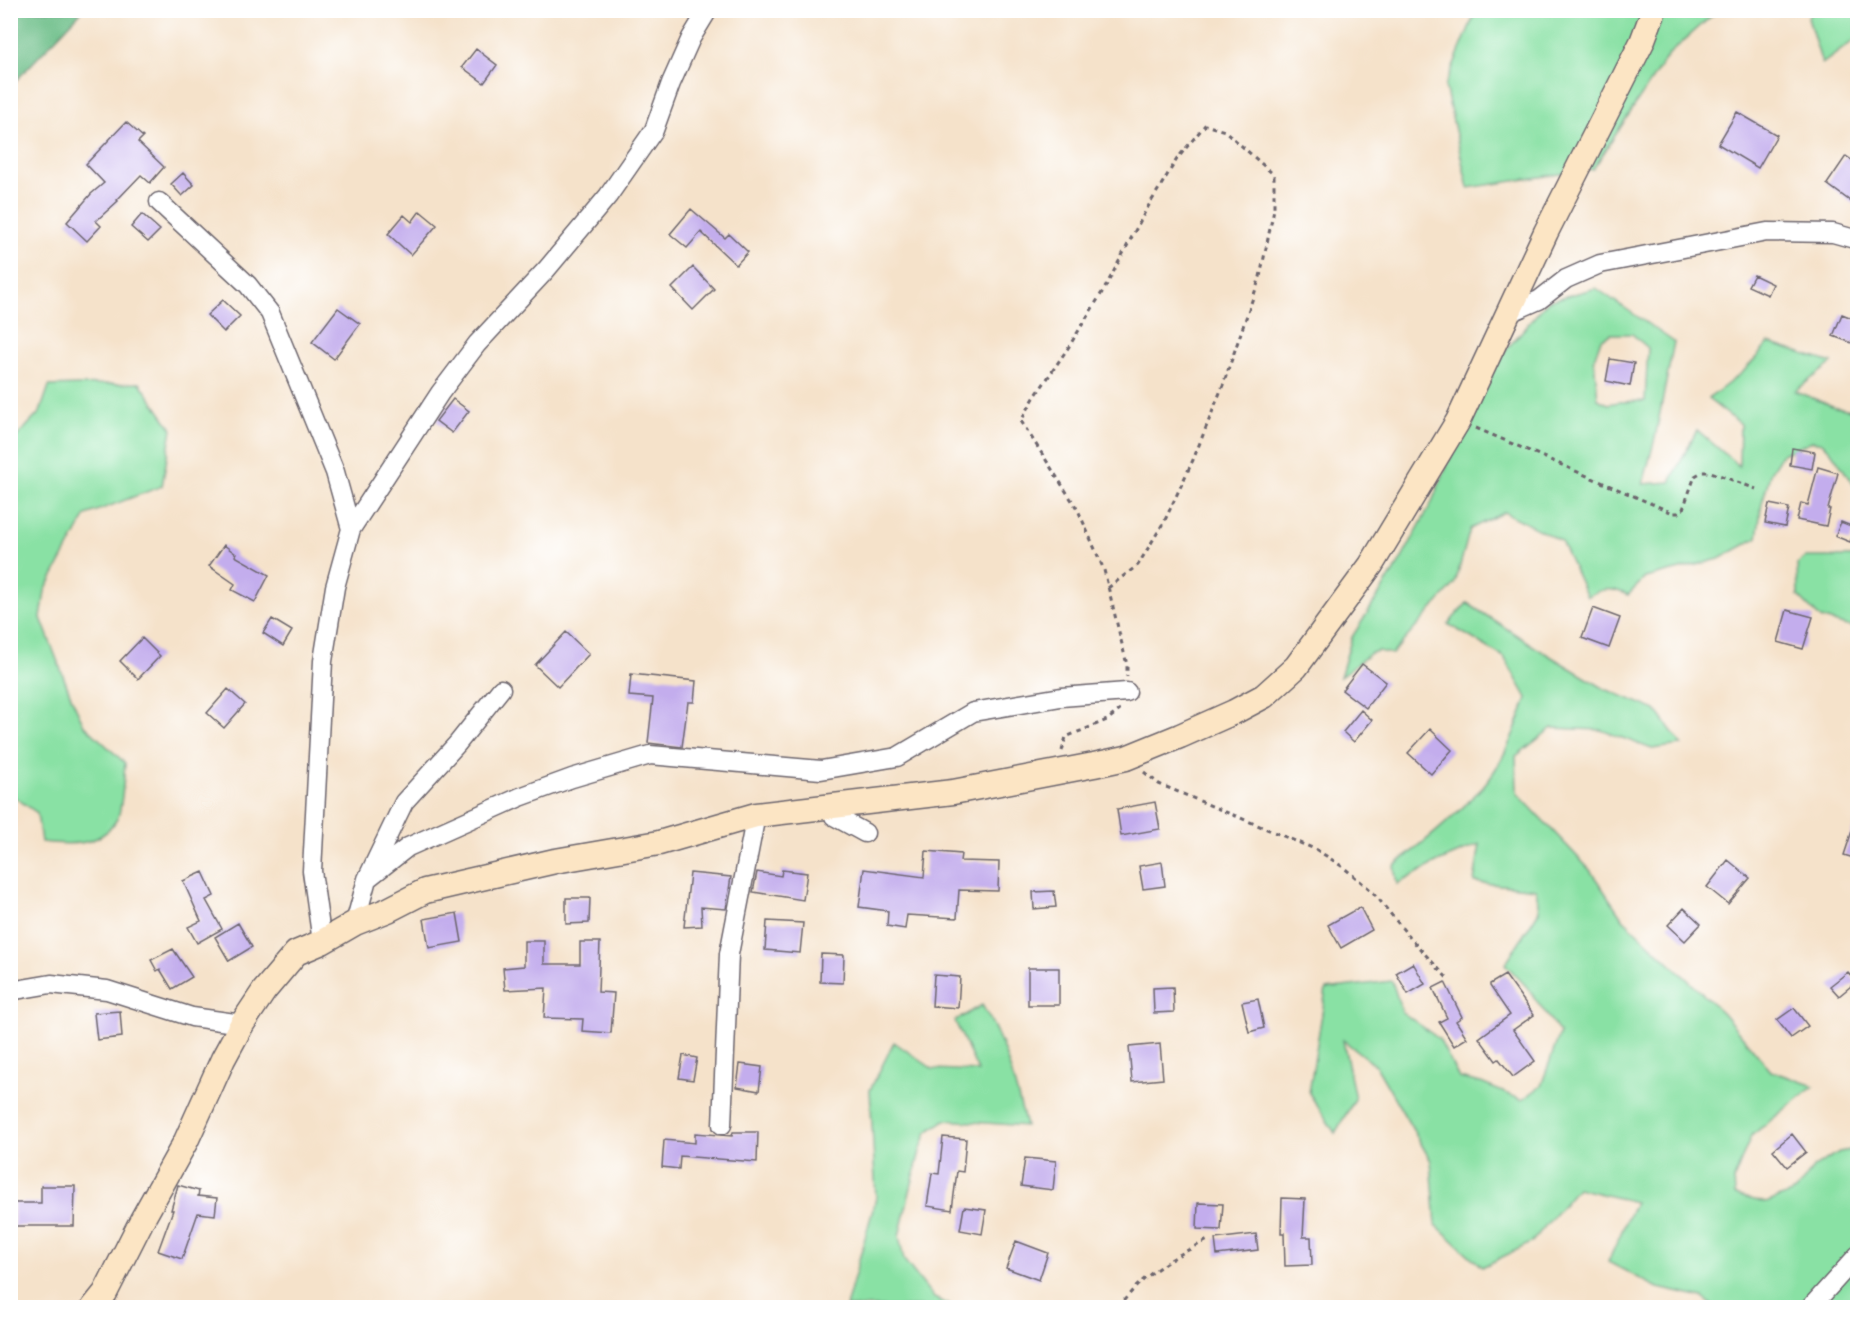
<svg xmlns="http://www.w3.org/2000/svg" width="1868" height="1318" viewBox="0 0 1868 1318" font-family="Pangolin,sans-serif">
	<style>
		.green { fill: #89e1a4; stroke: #568270; stroke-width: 1.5; fill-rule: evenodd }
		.forest { fill: #6ebf8a; stroke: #487062; stroke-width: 1.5 }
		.building { fill: #c3aded }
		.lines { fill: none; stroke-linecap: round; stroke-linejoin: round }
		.street-casing { stroke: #6c656d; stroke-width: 21 }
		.secondary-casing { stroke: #6c656d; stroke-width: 27 }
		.path { stroke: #6c656d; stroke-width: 3; stroke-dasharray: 4.5 4.5; stroke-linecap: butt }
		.street { stroke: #fff; stroke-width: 18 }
		.secondary { stroke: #fce5c4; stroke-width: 24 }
	</style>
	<rect width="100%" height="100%" fill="#fff"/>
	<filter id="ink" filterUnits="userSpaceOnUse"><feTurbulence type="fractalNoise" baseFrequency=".0167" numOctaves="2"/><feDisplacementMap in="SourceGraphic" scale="12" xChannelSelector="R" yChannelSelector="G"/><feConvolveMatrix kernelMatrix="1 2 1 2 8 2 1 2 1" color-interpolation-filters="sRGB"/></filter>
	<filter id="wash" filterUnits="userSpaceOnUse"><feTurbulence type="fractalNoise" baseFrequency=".008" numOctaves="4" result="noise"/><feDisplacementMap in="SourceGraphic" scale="24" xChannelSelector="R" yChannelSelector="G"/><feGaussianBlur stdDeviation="1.35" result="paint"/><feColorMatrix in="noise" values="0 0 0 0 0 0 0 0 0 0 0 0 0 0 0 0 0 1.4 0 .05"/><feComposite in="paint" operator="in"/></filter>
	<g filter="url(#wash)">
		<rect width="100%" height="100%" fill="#f5e2ca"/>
		<path class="green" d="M1812,10L1857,11V38L1822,64L1808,18Z
			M1476,11H1717L1668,55L1593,169L1468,188L1445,86Z
			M1596,288L1674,342L1655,438L1643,484L1670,482L1697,430L1739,466L1740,424L1708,399L1743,372L1769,343L1832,363L1795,391L1835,407L1857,411V501L1854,485L1830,450L1822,443L1812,441L1782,454L1771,471L1762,503L1757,538L1719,559L1645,578L1628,595C1612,588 1602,587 1587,597L1561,541L1504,512L1470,529L1455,584L1392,654L1378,651L1371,653L1340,677L1352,637L1401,560L1431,504L1486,373L1548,301ZM1611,334H1632L1648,348L1645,401L1619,402L1608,404L1598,399L1594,359L1601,339Z
			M140,383L172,429L162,486L86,515L45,591L41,618L72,699L84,725L125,763C124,775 122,811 117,819C100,848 69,845 41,842L37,813L13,796H11V443L40,412L49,386Z
			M1857,555V629L1820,618L1798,596L1797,564L1806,557H1852Z
			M1467,603L1535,647L1605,689L1656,710L1682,745L1652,749L1601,730L1552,728L1516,756L1517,793L1590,870L1623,919L1723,1013L1771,1071L1814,1086L1751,1136L1734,1179L1735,1195L1766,1203L1796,1191L1814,1167L1839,1152L1857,1149V1307H1715L1703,1298L1658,1288L1608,1262L1635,1202L1577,1188L1531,1243L1482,1267L1436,1225L1431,1161L1376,1066L1343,1040L1355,1099L1335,1133L1309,1093L1326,989L1392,981L1402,1012L1439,1039L1459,1078L1481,1083L1522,1100L1541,1086L1560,1033L1526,986L1505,964L1539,911L1536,889L1474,882L1480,844L1438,862L1397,884L1394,866C1424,842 1459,814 1484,785C1505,760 1516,728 1527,698L1504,657L1448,624Z
			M982,1005C1006,1044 1014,1082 1026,1126L945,1120L927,1132L920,1151L899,1236L904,1260L934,1298L953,1307H846L876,1198L870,1090L894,1042L933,1069L978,1071L955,1021Z"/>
		<path class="forest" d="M11,10L82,11L11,86L10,11Z"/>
		<g id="blocks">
			<path class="building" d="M476,49L497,65L484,83L462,67Z
				M1737,112L1777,135L1758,168L1718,144Z
				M126,122L143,137L138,142L164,167L150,183L141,175L117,200L118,201L96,221L101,226L87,241L67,222L91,194L104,183L86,164Z
				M1846,156L1857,164V206L1827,184Z
				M183,173L194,185L182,196L171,184Z
				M691,209L725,238L729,234L748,252L736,265L701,232L687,248L670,234Z
				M420,211L437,225L411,255L388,234L404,215L412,222Z
				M142,214L160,230L148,242L131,227Z
				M693,267L714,289L693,310L672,288Z
				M1754,275L1773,284L1768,295L1748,286Z
				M223,300L240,316L224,332L207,315Z
				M338,308L360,324L334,359L312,342Z
				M1842,314L1857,320V345L1833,336Z
				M1610,359L1634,363L1630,386L1606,381Z
				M453,399L469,411L452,433L436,421Z
				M1792,448L1815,452L1812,469L1790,465Z
				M1818,467L1838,473L1828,509H1830L1826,526L1797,520L1801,503L1808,505Z
				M1769,504L1789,508L1785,527L1765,523Z
				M1841,522L1856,528L1850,542L1835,536Z
				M224,545L236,554L235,556L269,575L255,602L232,590L235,584L209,566Z
				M1593,608L1620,618L1609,648L1582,638Z
				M1787,610L1813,617L1803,649L1778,642Z
				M272,619L292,631L283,646L263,633Z
				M566,632L589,654L558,687L535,665Z
				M142,638L160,656L138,679L120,661Z
				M1362,664L1386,682L1366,708L1342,690Z
				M631,674L696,681L694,702H688L682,747L648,743L653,698L629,696Z
				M228,689L245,704L224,728L207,713Z
				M1361,710L1372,720L1354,742L1343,732Z
				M1430,729L1452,750L1431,774L1408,753Z
				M1155,802L1160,829L1121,836L1117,809Z
				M1855,822H1857V859L1844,855Z
				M926,851L961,854L960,861L999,862L998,891L959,890L957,918L907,915L905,929L887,926L888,911L859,907L864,869L924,877Z
				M1728,860L1750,878L1728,904L1707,887Z
				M1162,862L1165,886L1143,889L1139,866Z
				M782,870L807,873L803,900L753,892L757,872L781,876Z
				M203,872L214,896L206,900L222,929L197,943L188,927L201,921L183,881Z
				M690,873L731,877L726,909L701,907L702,926L684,927Z
				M1054,891L1056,907L1034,909L1033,892Z
				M566,898H590L589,923L566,924Z
				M1360,907L1372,930L1341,948L1328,925Z
				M1684,908L1701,924L1685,941L1668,925Z
				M457,913L462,942L429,948L424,919Z
				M767,921L803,923L800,953L765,950Z
				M238,923L252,947L229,961L215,937Z
				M524,941H544V964H580V942H600L598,992L614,993L611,1033L582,1031L583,1019L544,1018L546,988L505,990L503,968L524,966Z
				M173,949L192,977L172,989L160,969L157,971L151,960Z
				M821,954L844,955L843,983L820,982Z
				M1413,963L1425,984L1408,994L1396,973Z
				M1028,968H1059V1005H1028Z
				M1848,972L1856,982L1839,996L1830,986Z
				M934,975L960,977L958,1008L932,1006Z
				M1505,975L1534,1015L1513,1030L1535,1061L1513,1077L1499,1059L1496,1061L1479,1038L1510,1015L1490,986V984Z
				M1445,982L1462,1017L1456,1021L1467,1038L1454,1046L1439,1022L1447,1018L1433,988Z
				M1173,987L1174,1012L1154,1013L1153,988Z
				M1258,999L1264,1028L1249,1032L1242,1002Z
				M1794,1008L1808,1026L1791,1038L1777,1020Z
				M120,1011L122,1037L97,1040L94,1013Z
				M1160,1044L1163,1079L1132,1082L1129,1047Z
				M683,1055L697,1058L693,1080L679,1078Z
				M740,1064L762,1067L759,1091L737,1087Z
				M733,1132H758L757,1162L680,1156L679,1169L662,1167L664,1140L695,1143V1133L732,1136Z
				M1792,1134L1806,1152L1787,1167L1773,1150Z
				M943,1137L966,1139L963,1172L957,1171L952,1210L927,1206L932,1173L939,1174Z
				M1025,1158L1056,1161L1053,1190L1021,1186Z
				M178,1185L199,1191L198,1196L217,1198L215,1215L198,1213L182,1259L158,1251L173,1210H171Z
				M41,1186H75L74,1226H14V1203H41Z
				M1282,1198L1305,1199L1303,1237H1311L1312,1265L1285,1266L1284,1233H1281Z
				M1198,1203L1223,1204L1221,1230L1197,1229Z
				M964,1207L986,1210L982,1234L960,1230Z
				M1256,1234L1258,1250L1217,1255L1215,1239Z
				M1016,1241L1048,1253L1039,1280L1006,1268Z"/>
		</g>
	</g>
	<g filter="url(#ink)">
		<use href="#blocks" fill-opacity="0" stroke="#6c656d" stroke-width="1.5"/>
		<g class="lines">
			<g class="street-casing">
				<path id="street" d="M159,202L248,285L270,313L335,472L351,529
					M1507,314L1539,300L1566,279L1600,264L1767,232L1833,233L1858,240
					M834,805V816L865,833
					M367,879L408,847L520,797L572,778L650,755L821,770L897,757L973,712L1061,697L1127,692
					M355,923L367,879L404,802L457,744L501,689
					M322,942L312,871L323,661L335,587L351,529L440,393L477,344L546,270L608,196L654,130L671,83L691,38L708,10
					M10,991L51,984L107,990L192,1017L242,1024
					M722,1125L729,954L756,815
					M1810,1308L1858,1255"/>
			</g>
			<g class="secondary-casing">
				<path id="secondary" d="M93,1308L105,1293L142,1220L186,1141L223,1059L242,1024L264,991L296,953L322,942L355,923L388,910L425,891L555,861L659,843L756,815L953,792L1094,765L1126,758L1180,736L1234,712L1264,696L1296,667L1371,565L1458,421L1546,232L1642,42L1654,10"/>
			</g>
			<path class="path" d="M1476,428L1673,513H1678L1683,509L1695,476L1702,472H1711L1756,489
				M1108,588L1138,565L1165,520L1193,460L1223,385L1260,277L1274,209V175L1225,131L1205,125L1177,159L1146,210L1106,286L1068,348L1034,398L1021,421L1078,510L1104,570L1127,665V677
				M1062,751L1066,737L1107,720L1120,710
				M1144,772L1159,784L1317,850L1343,867L1372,891L1411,939L1449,980
				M1118,1308C1143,1274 1171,1258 1208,1240"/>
			<use href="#street" class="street"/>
			<use href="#secondary" class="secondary"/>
		</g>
	</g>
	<rect width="1868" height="1318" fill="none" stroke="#fff" stroke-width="36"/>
</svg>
